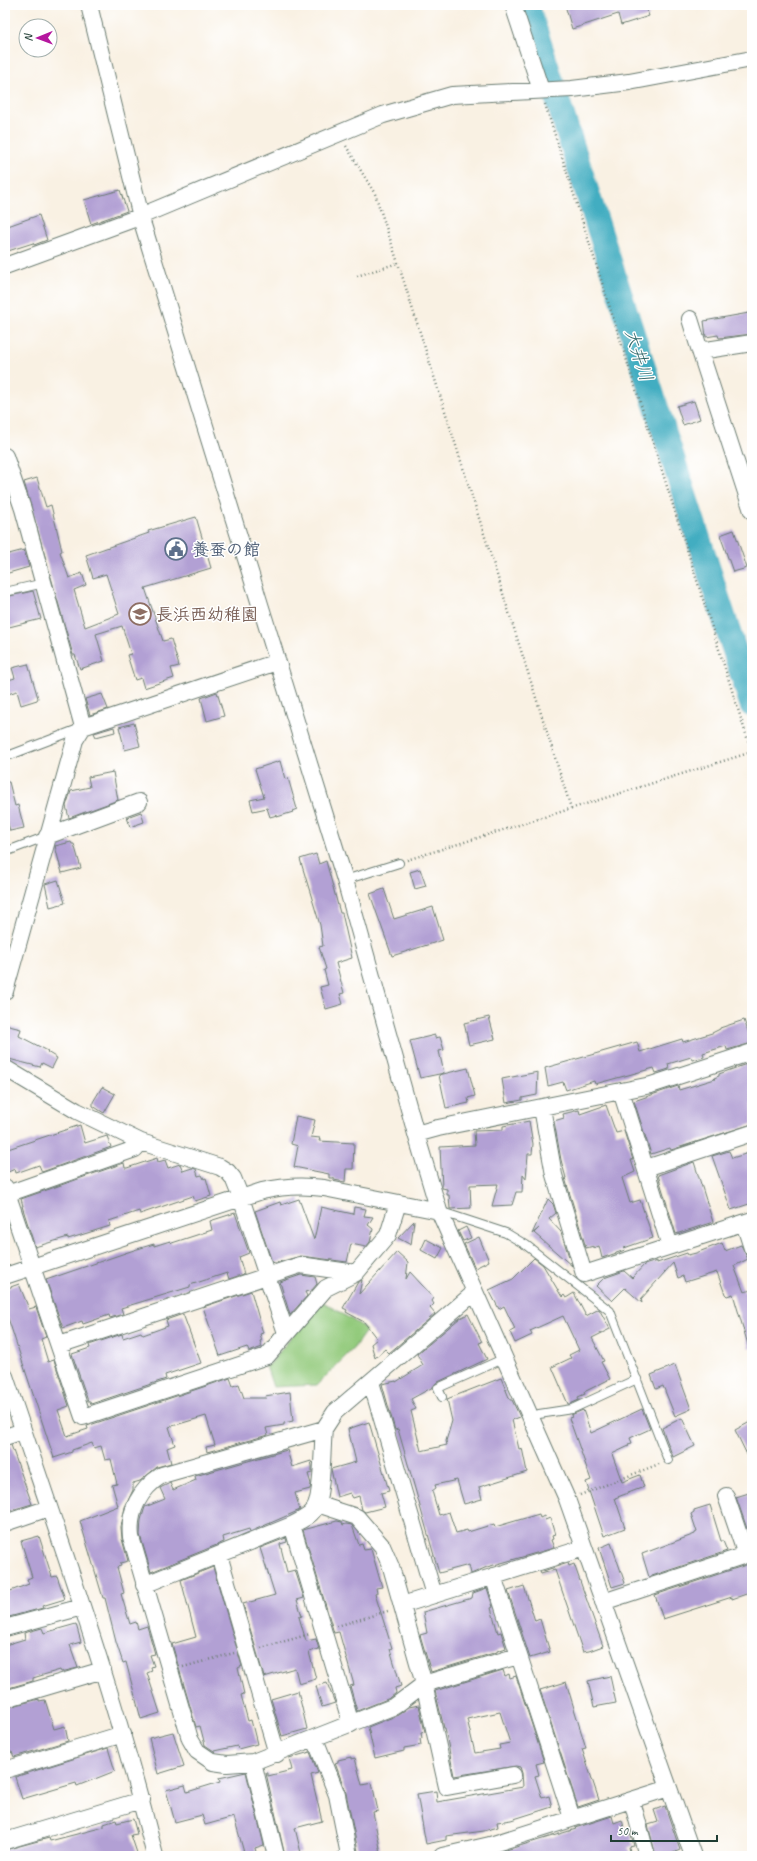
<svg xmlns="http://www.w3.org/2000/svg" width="757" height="1861" viewBox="0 0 757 1861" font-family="Caveat,'Klee One',sans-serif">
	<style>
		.green { fill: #93ca7c; stroke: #598458 }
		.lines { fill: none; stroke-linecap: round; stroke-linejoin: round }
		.river { stroke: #42adc1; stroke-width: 25 }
		.building { fill: #b2a0d4; fill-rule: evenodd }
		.service-casing { stroke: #6b7c71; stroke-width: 10 }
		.minor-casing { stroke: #6b7c71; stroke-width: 18 }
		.path { stroke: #6b7c71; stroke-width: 2.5; stroke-dasharray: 1 3; stroke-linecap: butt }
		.service { stroke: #fff; stroke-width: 8 }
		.minor { stroke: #fff; stroke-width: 16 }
		.labels { text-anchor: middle; stroke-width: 3; stroke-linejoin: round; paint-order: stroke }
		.service-label { font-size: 17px; font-weight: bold; fill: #4e5e75; stroke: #fff; text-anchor: start }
		.education-label { font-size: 17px; font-weight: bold; fill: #785e54; stroke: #fff; text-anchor: start }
		.water-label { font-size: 18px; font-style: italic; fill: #2b6465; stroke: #fff }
	</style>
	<rect width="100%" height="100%" fill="#fff"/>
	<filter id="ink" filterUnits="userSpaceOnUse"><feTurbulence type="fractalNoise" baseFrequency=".025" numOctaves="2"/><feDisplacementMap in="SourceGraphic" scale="8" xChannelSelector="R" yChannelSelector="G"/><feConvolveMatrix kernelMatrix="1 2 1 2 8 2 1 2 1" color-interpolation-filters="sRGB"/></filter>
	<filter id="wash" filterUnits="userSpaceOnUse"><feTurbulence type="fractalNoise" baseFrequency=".012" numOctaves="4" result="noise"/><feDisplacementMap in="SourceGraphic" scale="16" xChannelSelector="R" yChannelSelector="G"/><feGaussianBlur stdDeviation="0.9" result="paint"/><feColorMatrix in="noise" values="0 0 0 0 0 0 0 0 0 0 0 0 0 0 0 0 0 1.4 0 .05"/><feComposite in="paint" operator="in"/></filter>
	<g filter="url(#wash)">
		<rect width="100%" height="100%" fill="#f9f1e3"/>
		<path class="green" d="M320,1300L362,1326L366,1331L353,1349L317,1385L273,1387L266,1366L270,1364Z"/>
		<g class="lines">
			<path class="river" d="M527,5L752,705"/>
		</g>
		<g id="blocks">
			<path class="building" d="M565,5H645L649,16L621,25L618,14L572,29Z
				M120,190L127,211L91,224L84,200Z
				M39,215L47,240L34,245L33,243L5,252V227Z
				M749,313L752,334L719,338L718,335L706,337L704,321Z
				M694,401L700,419L683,425L677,406Z
				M37,478L46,507L51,505L62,551L60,552L69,578L82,573L86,585L74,590L85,627L119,614L106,574L93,578L86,555L149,533L148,531L196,517L211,568L145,588L163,641L171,639L179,666L171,668L174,678L144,688L141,678L135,680L127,655L131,654L122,626L96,634L104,661L80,669L75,655H73L24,482Z
				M734,530L747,568L733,572L720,535Z
				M24,550L29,567L5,574V555Z
				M33,591L41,619L5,628V597Z
				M28,664L38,698L37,700L21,705L17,691L5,695V681L15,678L12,668Z
				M217,692L224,716L207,721L201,698Z
				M102,694L108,709L90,715L85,699Z
				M134,723L140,746L125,750L119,727Z
				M114,727L115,732L96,737L94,733Z
				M280,761L285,779L288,778L297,809L292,811L293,812L277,817V815L270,817L267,808L253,811L250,800L264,797L255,769Z
				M113,772L118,800L69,818L66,806L71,791L90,787L88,777Z
				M5,782H9L15,806L18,805L24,828L10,831L5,813Z
				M141,812L144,822L130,827L127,817Z
				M71,842L72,844H74L81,868L62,873L55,846Z
				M316,854L319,864L326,861L340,913H342L352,958L336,963L344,993L340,994L343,1004L326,1009L320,987L328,985L324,970L326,969L319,947L323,946L320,925L300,859Z
				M420,869L426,886L415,889L410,872Z
				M58,880L65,903L50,907L45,884Z
				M384,889L394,919L433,907L443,940L392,956L370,894Z
				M489,1017L495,1039L469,1045L464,1023Z
				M744,1020L749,1034L752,1033V1043L727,1050L726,1046L703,1053L704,1057L692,1060L691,1057L668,1064L669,1069L656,1073L654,1068L595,1084L594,1081L566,1090L563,1082L548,1086L545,1068L637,1042L640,1052L682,1039L683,1042L712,1033L720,1029V1028Z
				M5,1025L21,1029L19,1036L48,1051L47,1052L57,1058L52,1068L42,1063L40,1067L5,1058Z
				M435,1035V1038L440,1037L444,1050L439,1051L444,1073L420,1078L410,1041Z
				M752,1062V1124L671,1150L670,1148L651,1154L634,1101L678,1086L679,1090L715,1079L714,1078L719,1076V1074Z
				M468,1068L475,1096L468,1098L469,1103L446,1108L439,1075Z
				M538,1072L537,1095L522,1098V1100L506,1103L502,1079Z
				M102,1087L115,1094L104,1113L93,1106V1102Z
				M606,1105L616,1133L624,1131L633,1160H631L635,1172L622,1178L630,1203L640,1200L653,1238L624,1248L625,1250L602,1258L599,1246L594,1248V1246L586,1248L565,1178H566L561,1160L554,1121L564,1118L563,1114L579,1110L580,1114Z
				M296,1116L315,1120L311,1137L320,1138L319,1141L354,1143L353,1169H346L345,1182L334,1180V1178H329V1174L294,1167L298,1146L291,1144Z
				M529,1121L533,1144L532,1154H528L526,1179L523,1175L522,1192H516L512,1205L492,1206L498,1184L470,1185L471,1208L450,1209L449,1195H447V1189L442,1188L440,1147L475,1145L474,1131L503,1130V1126Z
				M80,1125L85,1143L107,1136L111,1147L42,1172L39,1165L16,1173L15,1169L8,1172L5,1164V1150Z
				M729,1151L732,1158L752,1152V1203L731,1210L712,1156Z
				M157,1158L158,1162L165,1160L168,1168L180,1164L183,1171L192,1168L196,1169L198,1176L202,1175L204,1179L206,1178L211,1196L195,1201L193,1196L140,1214L139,1211L109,1221L110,1226L68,1239V1237L35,1247L22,1206H23L21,1199L124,1163L125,1168H127Z
				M694,1162L713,1222L676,1234L658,1175Z
				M299,1199L314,1240L321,1207L353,1214L354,1207L366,1209L364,1216L373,1217L368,1225L373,1229L370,1242L366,1247L351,1244L347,1262L301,1256L275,1263L272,1262L255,1211L280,1202L281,1205Z
				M548,1199L553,1204L556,1213L549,1219L561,1232L572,1266L534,1233L539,1228L532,1234Z
				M235,1213L249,1253L239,1257L244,1274L229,1279L227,1273L190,1285V1287L121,1308L123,1314L110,1318L109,1315L83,1324L82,1321L63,1328L46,1280L134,1250L154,1244V1246L170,1241L172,1243L212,1230L210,1221Z
				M414,1221L411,1245L398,1238Z
				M466,1227L471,1238L463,1241L458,1231Z
				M479,1237L489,1261L475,1268L464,1244Z
				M426,1239L443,1248L437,1259L421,1250Z
				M722,1243L725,1251L741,1245L748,1259L734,1266L744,1292L752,1290V1348H749L733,1294L727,1296L725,1294L717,1272L685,1282L683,1276L678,1278L673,1263L641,1299L642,1303L625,1288L612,1301L596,1286L604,1278L624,1271L632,1278L644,1265L657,1261V1263L687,1253L688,1255L696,1253Z
				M397,1252L408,1262L406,1279L410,1272L434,1298L432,1301L434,1304L430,1308L435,1314L389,1353L385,1349L375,1358L371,1344L377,1339L364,1322L346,1312L347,1310L343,1308L358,1282L362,1280L359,1294Z
				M534,1258L543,1265L562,1297L564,1295L566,1298L574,1293L586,1316L599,1309L610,1329L592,1338L604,1361L601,1362L610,1379L584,1392L585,1394L578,1397L579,1400L570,1404H568L552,1367L571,1358L569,1355L579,1350L563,1316L530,1331L532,1335L515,1343L510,1332L515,1329L504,1306L499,1309L489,1290L513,1279Z
				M301,1275L315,1277L317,1284L312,1290L305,1292L307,1296L290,1315L280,1282Z
				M19,1284L29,1309L36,1307L46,1337L41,1339L48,1362L54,1360L69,1406L58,1410L67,1436L88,1429L87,1426L230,1378L233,1386L239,1384L244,1398H266L265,1396L290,1392L293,1421L284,1423V1425L266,1428L268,1435L207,1452L206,1447L215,1445L206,1416L169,1427L175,1445L167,1448L171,1463L157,1467L140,1481L133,1483V1490L125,1507L121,1527L122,1539L128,1561L120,1563L121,1566L117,1567L124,1593L121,1594L130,1624L136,1622L138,1629L147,1626L155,1654L150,1655L154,1666L151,1667L152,1671L147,1673L160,1713L141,1719L126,1662L123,1663L116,1642L105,1598H103L80,1521L118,1506L112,1485L117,1484L111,1459L105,1460L101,1446L94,1448L92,1443L72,1450V1452L54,1458L8,1318H5V1289Z
				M251,1291L263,1333L260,1334L262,1340L260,1341L262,1347L249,1352L247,1347L220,1356L203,1307Z
				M183,1314L201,1363L165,1375L166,1379L91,1404L90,1401H88L72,1354L90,1348L89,1345L122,1334L123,1338L141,1332L143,1335L168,1326L166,1320Z
				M468,1314L482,1342L479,1343L487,1359L436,1383L433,1387L411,1399L416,1409L411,1411L421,1451L447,1445L446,1441L452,1421L447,1399L501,1378L510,1400H512L520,1417L512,1420L519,1449L522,1448L527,1472L479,1487L482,1499L464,1504L457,1480L435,1485L436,1488L432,1491L439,1515L449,1512L456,1533L467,1530L468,1532L494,1524L495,1527L539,1514L540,1518L544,1516L545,1520L550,1518L555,1535L552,1536L553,1539L551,1540L554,1548L487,1567L471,1574L469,1565L439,1573L398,1429L395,1430L382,1384L396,1381V1382L423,1365L417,1354L460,1318Z
				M675,1365L691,1409L675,1416L663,1386L656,1389L651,1375Z
				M642,1409L650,1429L630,1438L632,1443L628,1444L629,1446L612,1454L622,1482L640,1475L644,1487L615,1498L625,1528L604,1536L586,1482L591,1480L569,1418L572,1417L571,1415L583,1410L591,1433Z
				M682,1418L695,1446L673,1457L662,1428Z
				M752,1421V1465L735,1430Z
				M369,1422L389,1491L381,1493L385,1507L365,1512L362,1510L359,1496L353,1498L350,1493L337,1497L331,1469L356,1462L348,1429Z
				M11,1445L32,1504L5,1512V1446Z
				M287,1450L292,1467L311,1461L312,1466V1473L308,1474L311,1484L310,1489L295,1493L300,1510L252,1531L250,1532L249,1529L223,1537L224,1542L151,1572L140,1535L141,1520L145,1507L165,1499L160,1488L170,1483L173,1490L196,1480L195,1476Z
				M752,1492V1540H751L736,1497Z
				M710,1505L721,1541H723L727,1551L649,1577L642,1554L695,1534V1533L697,1532L691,1514L694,1512V1510Z
				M337,1521L342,1522L343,1525L346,1524L352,1525L359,1545L362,1544L364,1550L371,1549L382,1587L376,1588L377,1593L375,1594L392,1648L390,1649L401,1686L395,1688L396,1693L390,1698L357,1711L350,1686L354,1685L339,1632L334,1633L303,1530Z
				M39,1536L52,1577L57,1576L65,1599L42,1606L43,1608L5,1618V1593L29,1584L27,1579L32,1577L21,1541Z
				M286,1538L287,1542L280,1544L287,1572L295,1570L304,1598L297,1600L302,1616L299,1617L306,1641L316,1639L319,1649L309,1652L316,1679L299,1684L295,1668L264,1677L243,1604L275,1595L260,1548Z
				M611,1543L625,1583L612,1587L599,1548Z
				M568,1563L569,1566L574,1564L603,1646L589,1651L583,1652L555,1570L541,1574L540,1572Z
				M752,1563V1592L732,1599V1597L663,1619L655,1595Z
				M213,1567L242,1666L238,1668L244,1694L241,1695L248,1721L251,1720L257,1744L238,1749L237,1746L214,1751L205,1745L200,1726L196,1727L172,1644L196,1637L181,1580Z
				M524,1586L535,1621L540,1619L550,1652L530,1658L508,1591Z
				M487,1588L493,1607L491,1608L498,1633L501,1632L506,1648L497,1651V1652L431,1672L420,1635L427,1633L423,1612L472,1598L473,1593Z
				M76,1624L81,1642L70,1645L78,1668L61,1672L60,1670L33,1678V1681L5,1689V1645L25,1639L24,1633L42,1628L44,1633Z
				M503,1670L505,1676L509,1674L510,1678L516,1676L544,1762L536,1764L539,1775L535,1776L542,1798L549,1796L552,1807L511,1820L497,1822L498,1827L484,1831L446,1836V1840L426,1844L417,1794L436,1791L437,1802L523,1787L522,1773L520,1767L516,1766L454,1776L445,1728H444L435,1691ZM500,1712L510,1743L499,1745L500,1749L475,1753L467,1719Z
				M610,1676L616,1703L594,1707L588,1681Z
				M566,1682L586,1748L582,1749L599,1800L578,1807L540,1690Z
				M327,1683L335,1703L322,1707L316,1686Z
				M298,1691L307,1729L282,1736L271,1699Z
				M39,1699V1701L45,1700L54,1729L65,1726L68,1741L14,1757L12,1752L5,1754V1708Z
				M419,1705L425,1732L421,1733L422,1738L420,1739L421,1745L404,1748V1751L375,1758L368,1727L398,1715L409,1707Z
				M173,1732L184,1766L158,1774L149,1738Z
				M108,1748L115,1771L77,1786L76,1783L22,1799L15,1777Z
				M310,1752L318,1773L311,1775L322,1821L295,1828L301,1853L285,1856L266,1773H268V1776L292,1770L289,1758Z
				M351,1757V1759L355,1758L362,1785L372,1783L378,1811L373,1812L380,1848H379L380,1854L359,1856L346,1793L335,1763L338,1762V1760Z
				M246,1772L264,1845L255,1848L257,1856H245L234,1817L205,1825L202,1815L175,1822L166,1790L185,1785L187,1792L220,1782L219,1778Z
				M665,1806L680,1850L673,1853L674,1856H656L648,1825L658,1822L654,1810Z
				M612,1816L614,1823L622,1820L626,1835L631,1834L634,1846L629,1847L631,1856H486L576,1829L575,1828Z
				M133,1819L137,1834L131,1835L138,1856H5V1850L49,1838L50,1841L104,1827V1824L116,1820L117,1823Z"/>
		</g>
	</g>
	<g filter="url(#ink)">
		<use href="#blocks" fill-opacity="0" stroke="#6b7c71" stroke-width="1"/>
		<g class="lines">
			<g class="service-casing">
				<path id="service" d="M5,592L44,583
					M5,757L81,728
					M5,852L47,836
					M345,880L399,863
					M439,1211L506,1233L526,1245L610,1311L668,1460
					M442,1397L438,1388L505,1358
					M531,1417L539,1414L572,1409L637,1379"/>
			</g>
			<g class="minor-casing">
				<path id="minor" d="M89,5L143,225L345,880L416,1134L439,1211L567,1499L693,1856
					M513,5L541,90
					M5,266L131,220L383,115L452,95L572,89L629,82L752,59
					M690,319L700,351
					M752,343L700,351L752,511
					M5,456L23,509L83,727L277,662
					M47,836L139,802
					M5,991L75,740L83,727
					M5,1068L77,1111L141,1142L220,1167L228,1172L233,1178L241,1198L286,1333
					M621,1091L670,1246
					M542,1108L554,1175L584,1274L752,1220
					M416,1134L438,1128L651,1085L752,1052
					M646,1168L752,1133
					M5,1187L83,1417L267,1356L326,1288L356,1273
					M7,1194L135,1149L141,1142
					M744,1223L752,1248
					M5,1276L262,1191C283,1186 302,1185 324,1188L439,1211
					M59,1345L300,1265L356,1273L388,1235L398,1203
					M5,1376C58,1535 115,1693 155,1856
					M371,1382L434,1595
					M5,1437L23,1431
					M726,1496L746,1555
					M317,1504L357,1517L382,1546L391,1567L424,1684L395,1706L253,1762L227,1764L213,1762L197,1751L190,1739L131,1537C128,1511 140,1489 162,1475L324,1429
					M5,1523L49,1508
					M292,1525L351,1724
					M219,1555L277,1754
					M493,1576L572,1818
					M144,1585L292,1525C299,1521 308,1518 313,1511C323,1500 322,1446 324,1429L335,1412L475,1292
					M603,1602L752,1553
					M402,1605L584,1548
					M5,1628L82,1607
					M5,1699L103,1670
					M315,1739L337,1795L349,1855L346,1856
					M253,1762L276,1856
					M5,1770L123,1734
					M513,1775L447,1787L424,1684L518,1656
					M632,1801L647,1856
					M5,1841L142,1800
					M442,1856L490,1845L669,1788"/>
			</g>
			<path class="path" d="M545,104L752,753
				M346,146L375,194L398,263L571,808
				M357,276L398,263
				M407,860L752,752
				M580,1495L659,1464
				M337,1626L388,1611
				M261,1648L310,1634
				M183,1667L234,1653"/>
			<use href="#service" class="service"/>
			<use href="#minor" class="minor"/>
		</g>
	</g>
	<defs>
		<g id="civic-ring" transform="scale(1.15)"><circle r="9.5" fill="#fff" stroke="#5c6f8a" stroke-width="1.5"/><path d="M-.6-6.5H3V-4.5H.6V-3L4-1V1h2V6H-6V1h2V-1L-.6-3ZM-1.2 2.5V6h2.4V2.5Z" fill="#5c6f8a"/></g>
		<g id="school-ring" transform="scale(1.15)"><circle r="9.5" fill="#fff" stroke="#8d6e63" stroke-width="1.5"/><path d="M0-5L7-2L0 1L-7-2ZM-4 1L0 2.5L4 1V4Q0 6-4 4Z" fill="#8d6e63"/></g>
	</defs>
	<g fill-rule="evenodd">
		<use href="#civic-ring" x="176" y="549"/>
		<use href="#school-ring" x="140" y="614"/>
	</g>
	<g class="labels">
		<g class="service-label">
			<text x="192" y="555">養蚕の館</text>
		</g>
		<g class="education-label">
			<text x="156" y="620">長浜西幼稚園</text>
		</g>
		<g class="water-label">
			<text transform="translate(639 355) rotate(72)" y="6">大井川</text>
		</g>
	</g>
	<rect width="757" height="1861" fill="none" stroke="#fff" stroke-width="20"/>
	<g transform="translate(38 38) rotate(269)"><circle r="19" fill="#ffffff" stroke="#a5b1ae"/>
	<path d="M0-3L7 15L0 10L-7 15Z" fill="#b5179e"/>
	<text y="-6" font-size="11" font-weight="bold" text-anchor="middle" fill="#1f3d34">N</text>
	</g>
	<path d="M611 1835v6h106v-6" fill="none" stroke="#1f3d34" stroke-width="2"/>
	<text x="617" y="1835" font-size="12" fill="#1f3d34" stroke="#ffffff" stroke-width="3" paint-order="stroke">50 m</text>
</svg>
